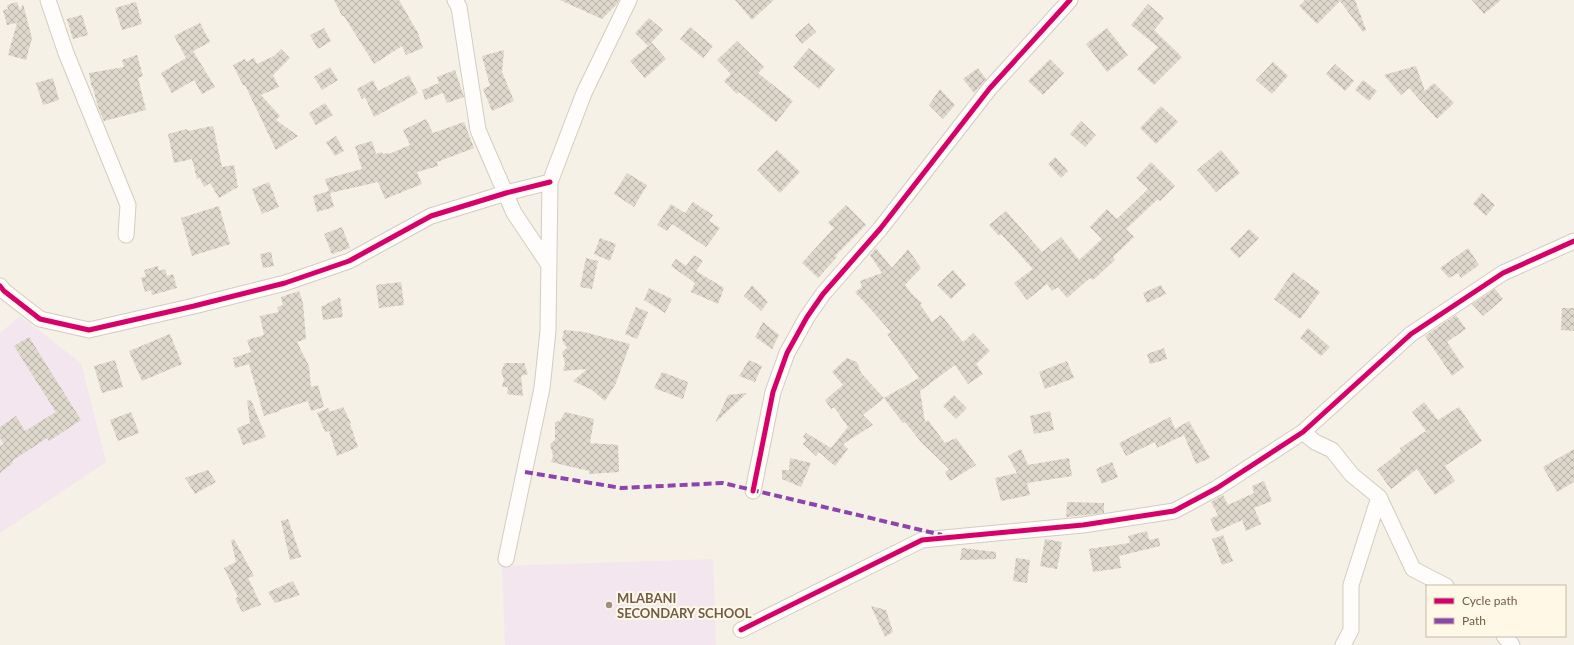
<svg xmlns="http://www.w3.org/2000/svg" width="1574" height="645" viewBox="0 0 1574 645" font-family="Lato,sans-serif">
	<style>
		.education { fill: #f3e6ef }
		.building { fill: url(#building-cross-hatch) }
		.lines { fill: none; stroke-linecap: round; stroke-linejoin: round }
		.street-casing { stroke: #d3ccc1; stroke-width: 17 }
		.street { stroke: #fefdfb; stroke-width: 15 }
		.quiet { stroke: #8e44ad; stroke-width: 4; stroke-dasharray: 8 4; stroke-linecap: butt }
		.cycleway-casing { stroke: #fff8e6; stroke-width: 8 }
		.cycleway { stroke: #d6006c; stroke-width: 5 }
		.poi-dot { fill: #9f907f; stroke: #fff8e6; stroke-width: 1.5 }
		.labels { text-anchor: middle; stroke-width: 4; stroke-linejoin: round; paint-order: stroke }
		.poi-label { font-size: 13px; font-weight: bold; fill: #715c48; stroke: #fff8e6; text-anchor: start }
	</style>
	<defs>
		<pattern id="building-cross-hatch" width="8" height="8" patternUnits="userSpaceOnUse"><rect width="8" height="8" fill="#ded7cc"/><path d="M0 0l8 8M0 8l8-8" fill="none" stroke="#b8b2a8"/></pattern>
	</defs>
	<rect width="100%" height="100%" fill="#f5f1e6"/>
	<path class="education" d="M20,316L81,363L106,462L0,533V333Z
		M713,559L716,645H505L502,566Z"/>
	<path class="building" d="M334,0H399L418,33L423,48L406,55L402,46L374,64L344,16H342Z
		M560,0H619L617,4L602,19Z
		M735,0H774L752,20Z
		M1305,0H1355L1366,30L1363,32L1340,1L1317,24L1299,6Z
		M1472,0H1501L1484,14Z
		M17,2L20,10L23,4L32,38L26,60L8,55L17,23L7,25L3,10L8,9L7,5Z
		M136,2L142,24L122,30L115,8Z
		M1148,4L1164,18L1154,30L1182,57L1154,85L1137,69L1158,47L1131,25Z
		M82,15L88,35L73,39L67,19Z
		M649,18L663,30L648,46L635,33Z
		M200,23L210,42L193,51L215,87L202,94L194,80L172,93L161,73L186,58L174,36Z
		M809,23L816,32L802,44L795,35Z
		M690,27L713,46L703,58L680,39Z
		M324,28L331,41L318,49L310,35Z
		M1107,28L1128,55L1107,72L1086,44Z
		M737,41L764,67L758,73L793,101L776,122L739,92L737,94L724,81L731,74L717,60Z
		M652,43L666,59L645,78L630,61Z
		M809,48L835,69L819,89L793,67Z
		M281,49L290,58L273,75L279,87L261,95L280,116L276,120L298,136L276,150L245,85H243L233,65L245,59L246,62L254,58L257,64L274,56Z
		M504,50L502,72L514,101L492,111L483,89L490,86L482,56Z
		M137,55L143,76L138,78L146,110L104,121L98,107L93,88H92L89,73L124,67L122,60Z
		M1050,59L1064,73L1043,95L1028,81Z
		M1273,62L1288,76L1272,94L1256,80Z
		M1335,64L1354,81L1345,91L1326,74Z
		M1416,66L1425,91L1434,83L1454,103L1437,119L1409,88L1401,95L1384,75Z
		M330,67L338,80L322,90L314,77Z
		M978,68L986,79L974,93L963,79Z
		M455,70L464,97L447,103L443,93L425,100L422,90L439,83L437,77Z
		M409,75L418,93L374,117L365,97L362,99L357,89L373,80L378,91Z
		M53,78L59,100L43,105L36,83Z
		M1363,80L1377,91L1369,101L1355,90Z
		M940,89L955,105L943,119L929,105Z
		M325,103L333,115L316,125L309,113Z
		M1161,106L1178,122L1156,144L1140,128Z
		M426,119L433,133L464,122L474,148L437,162L438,166L417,172L422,184L385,199L378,182L330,193L334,207L317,212L313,196L329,191L325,179L362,169L355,146L372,141L376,154L382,152L383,154L388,153L389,154L410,145L403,130Z
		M1081,121L1096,135L1085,147L1070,134Z
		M213,126L222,167L234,165L238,187L219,198L210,183L204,187L199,177L197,179L192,159L174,163L168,134L187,129L188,131Z
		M336,136L344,151L335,156L326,142Z
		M777,150L800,172L780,193L757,170Z
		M1221,150L1240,173L1216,192L1197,170Z
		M1055,157L1068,171L1061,178L1048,164Z
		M1151,162L1175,186L1160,201L1158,199L1126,229L1134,237L1113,257L1115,260L1093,280L1090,278L1067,298L1058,287L1052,291L1047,284L1027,300L1014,283L1033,269L1001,234L999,236L989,225L1006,211L1042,252L1061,237L1079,260L1102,239L1090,227L1107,209L1117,219L1148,189L1136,178Z
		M627,173L647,185L634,207L614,194Z
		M269,182L279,207L262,214L252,189Z
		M1482,193L1495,205L1486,216L1473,204Z
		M693,202L713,215L709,221L720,228L706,247L672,224L667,231L657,225L671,204L685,213Z
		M846,205L866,225L835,256L837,257L818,278L802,263L834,228L828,223Z
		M219,206L230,244L192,256L181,218Z
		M342,227L350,248L332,254L324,234Z
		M1249,229L1259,238L1239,258L1230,249Z
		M600,238L616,244L610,261L594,254Z
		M876,248L892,268L908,249L921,268L905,285L913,295L922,303L920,304L932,322L941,315L963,342L973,333L990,351L976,364L983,374L968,384L955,365L920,391L925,422L928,420L945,443L956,438L976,465L950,481L945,472L949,469L921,442L905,422L903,423L884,398L919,378L887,334L891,332L855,292L862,287L860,281L882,273L870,255Z
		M1468,248L1479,265L1461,278L1458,273L1449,278L1440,268Z
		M271,252L274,266L263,268L260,254Z
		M694,255L703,261L696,271L724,288L718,304L691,292L695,283L671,266L676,259L686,266Z
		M586,258L598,261L592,289L580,287Z
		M158,266L159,271L165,269L167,276L173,274L177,288L152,295L151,290L145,292L141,278L146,276L144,270Z
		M953,270L966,285L951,299L937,285Z
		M1293,272L1320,292L1300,319L1274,299Z
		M401,282L404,305L379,308L376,285Z
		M752,285L768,302L761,311L744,296Z
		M1161,285L1166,294L1147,303L1143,293Z
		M649,288L672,299L665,313L644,300Z
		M1495,289L1503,299L1483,316L1472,304Z
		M299,291L303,303L306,339L297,342L309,366L311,387L318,385L324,407L311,411L308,401L279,410L280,411L264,416L249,364L235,368L233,358L251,352L247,340L264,335L260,316L279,312L277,307L283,305L281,297Z
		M340,297L343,317L323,320L321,307Z
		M636,307L648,312L637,339L625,334Z
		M1562,308H1574V331L1561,330Z
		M1456,315L1466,329L1447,342L1464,367L1452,376L1425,336Z
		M763,322L779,335L772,349L755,337Z
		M1308,328L1330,347L1321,356L1300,338Z
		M564,330L584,332L630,344L616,383L605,401L592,390L573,381L587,369L563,371L565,363L562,352L567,348L562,340Z
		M170,334L182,364L142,381L129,351Z
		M29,337L81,420L49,441L47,438L12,461L13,463L0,473V445L1,446L4,444L0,438V427L16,416L25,431L56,412L14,346Z
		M1164,348L1167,359L1150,364L1147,354Z
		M847,358L857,362L861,373L884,398L863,415L873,425L843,444L848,449L835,466L819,452L816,456L803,444L806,440L803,437L806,433L831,448L848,427L834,407L831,409L825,400L843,385L832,372Z
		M115,360L123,387L102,393L94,366Z
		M749,360L762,366L755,382L739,376Z
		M1067,361L1074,378L1045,389L1039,372Z
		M505,363H524L528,374L521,376L523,396L507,394L508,387H502L504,379L501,372Z
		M662,372L688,382L683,399L654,388Z
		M747,393L716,422V421L728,395Z
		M954,395L967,408L956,419L943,406Z
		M251,400L266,437L243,445L237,428L250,423L247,401Z
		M1424,402L1438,420L1459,407L1482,441L1445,466L1455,481L1435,495L1417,469L1391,489L1377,470L1401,451L1400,448L1426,431L1412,412Z
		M343,407L351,423L350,424L358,447L337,456L329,431L325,432L317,413L328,408L330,412Z
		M1050,411L1054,430L1034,434L1030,416Z
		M131,412L139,433L118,441L110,420Z
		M565,412L594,419L590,443L618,445L619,472L589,474V471L551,462L553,456L550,444L555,440V422L560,421Z
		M1170,417L1175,429L1189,421L1210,458L1196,464L1184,435L1157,448L1155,442L1126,456L1119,443Z
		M1021,449L1028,465L1069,458L1072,476L1027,483L1030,495L1001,501L995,478L1017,473L1008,456Z
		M1574,449V482L1557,492L1543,467Z
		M790,458L811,463L801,487L782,479V470H789Z
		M1112,462L1118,477L1102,484L1096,469Z
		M208,470L216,482L195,494L185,478Z
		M1264,481L1272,501L1254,508L1261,524L1246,531L1242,520L1216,532L1210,519L1218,515L1211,502L1223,495L1228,505L1254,493L1252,486Z
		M1067,502L1104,503V513L1066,517Z
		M288,519L301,557L290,560L281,521Z
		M1147,531L1149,540L1159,538L1160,546L1119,556L1121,568L1093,572L1089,549L1130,543L1128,536Z
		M1223,535L1233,561L1222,565L1212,539Z
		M234,539L254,576L248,578L261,605L242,612L235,598L238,597L224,568L236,562L231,540Z
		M1045,539L1062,542L1057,569L1040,566Z
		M962,548L996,552V559L960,560Z
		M1016,558L1030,560L1027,583L1013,581Z
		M293,581L300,595L275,603L268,592Z
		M871,606L886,610L893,632L885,637Z"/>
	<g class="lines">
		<g class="street-casing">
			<path id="street" d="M48,0L66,53L128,205L126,235
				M455,0L459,7L478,130L514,213L549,265
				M0,286L4,291L40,319L89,330L194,306L285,283L349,261L431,216L506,193L550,182
				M1303,432L1315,442L1332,450L1352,475L1379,497L1351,585V630L1343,645
				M753,491L773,392L787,353L807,317L823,294L880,229L990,88L1070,0
				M1379,497L1413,569L1446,586
				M506,559L542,388L548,331L550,182L584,93L629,0
				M741,630L922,540L1083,525L1174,511L1217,488L1303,432L1411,334L1503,273L1574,241
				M1504,636L1512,645"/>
		</g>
		<use href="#street" class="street"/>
		<path class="quiet" d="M525,472L621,488L723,483L942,535"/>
		<g class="cycleway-casing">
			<path id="cycleway" d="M0,286L4,291L40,319L89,330L194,306L285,283L349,261L431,216L506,193L550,182
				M753,491L773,392L787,353L807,317L823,294L880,229L990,88L1070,0
				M741,630L922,540L1083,525L1174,511L1217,488L1303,432L1411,334L1503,273L1574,241"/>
		</g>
		<use href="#cycleway" class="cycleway"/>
	</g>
	<circle class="poi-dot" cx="609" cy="605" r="4"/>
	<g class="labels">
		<g class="poi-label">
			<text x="617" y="603">MLABANI<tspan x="617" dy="15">SECONDARY SCHOOL</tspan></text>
		</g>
	</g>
	<rect x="1426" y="585" width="140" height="52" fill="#fff8e6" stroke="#c6baa7"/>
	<rect x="1434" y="598" width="20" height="6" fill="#d6006c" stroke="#c6baa7"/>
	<text x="1462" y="605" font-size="12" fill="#715c48">Cycle path</text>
	<rect x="1434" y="618" width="20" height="6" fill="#8e44ad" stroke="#c6baa7"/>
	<text x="1462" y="625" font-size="12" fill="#715c48">Path</text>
</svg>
